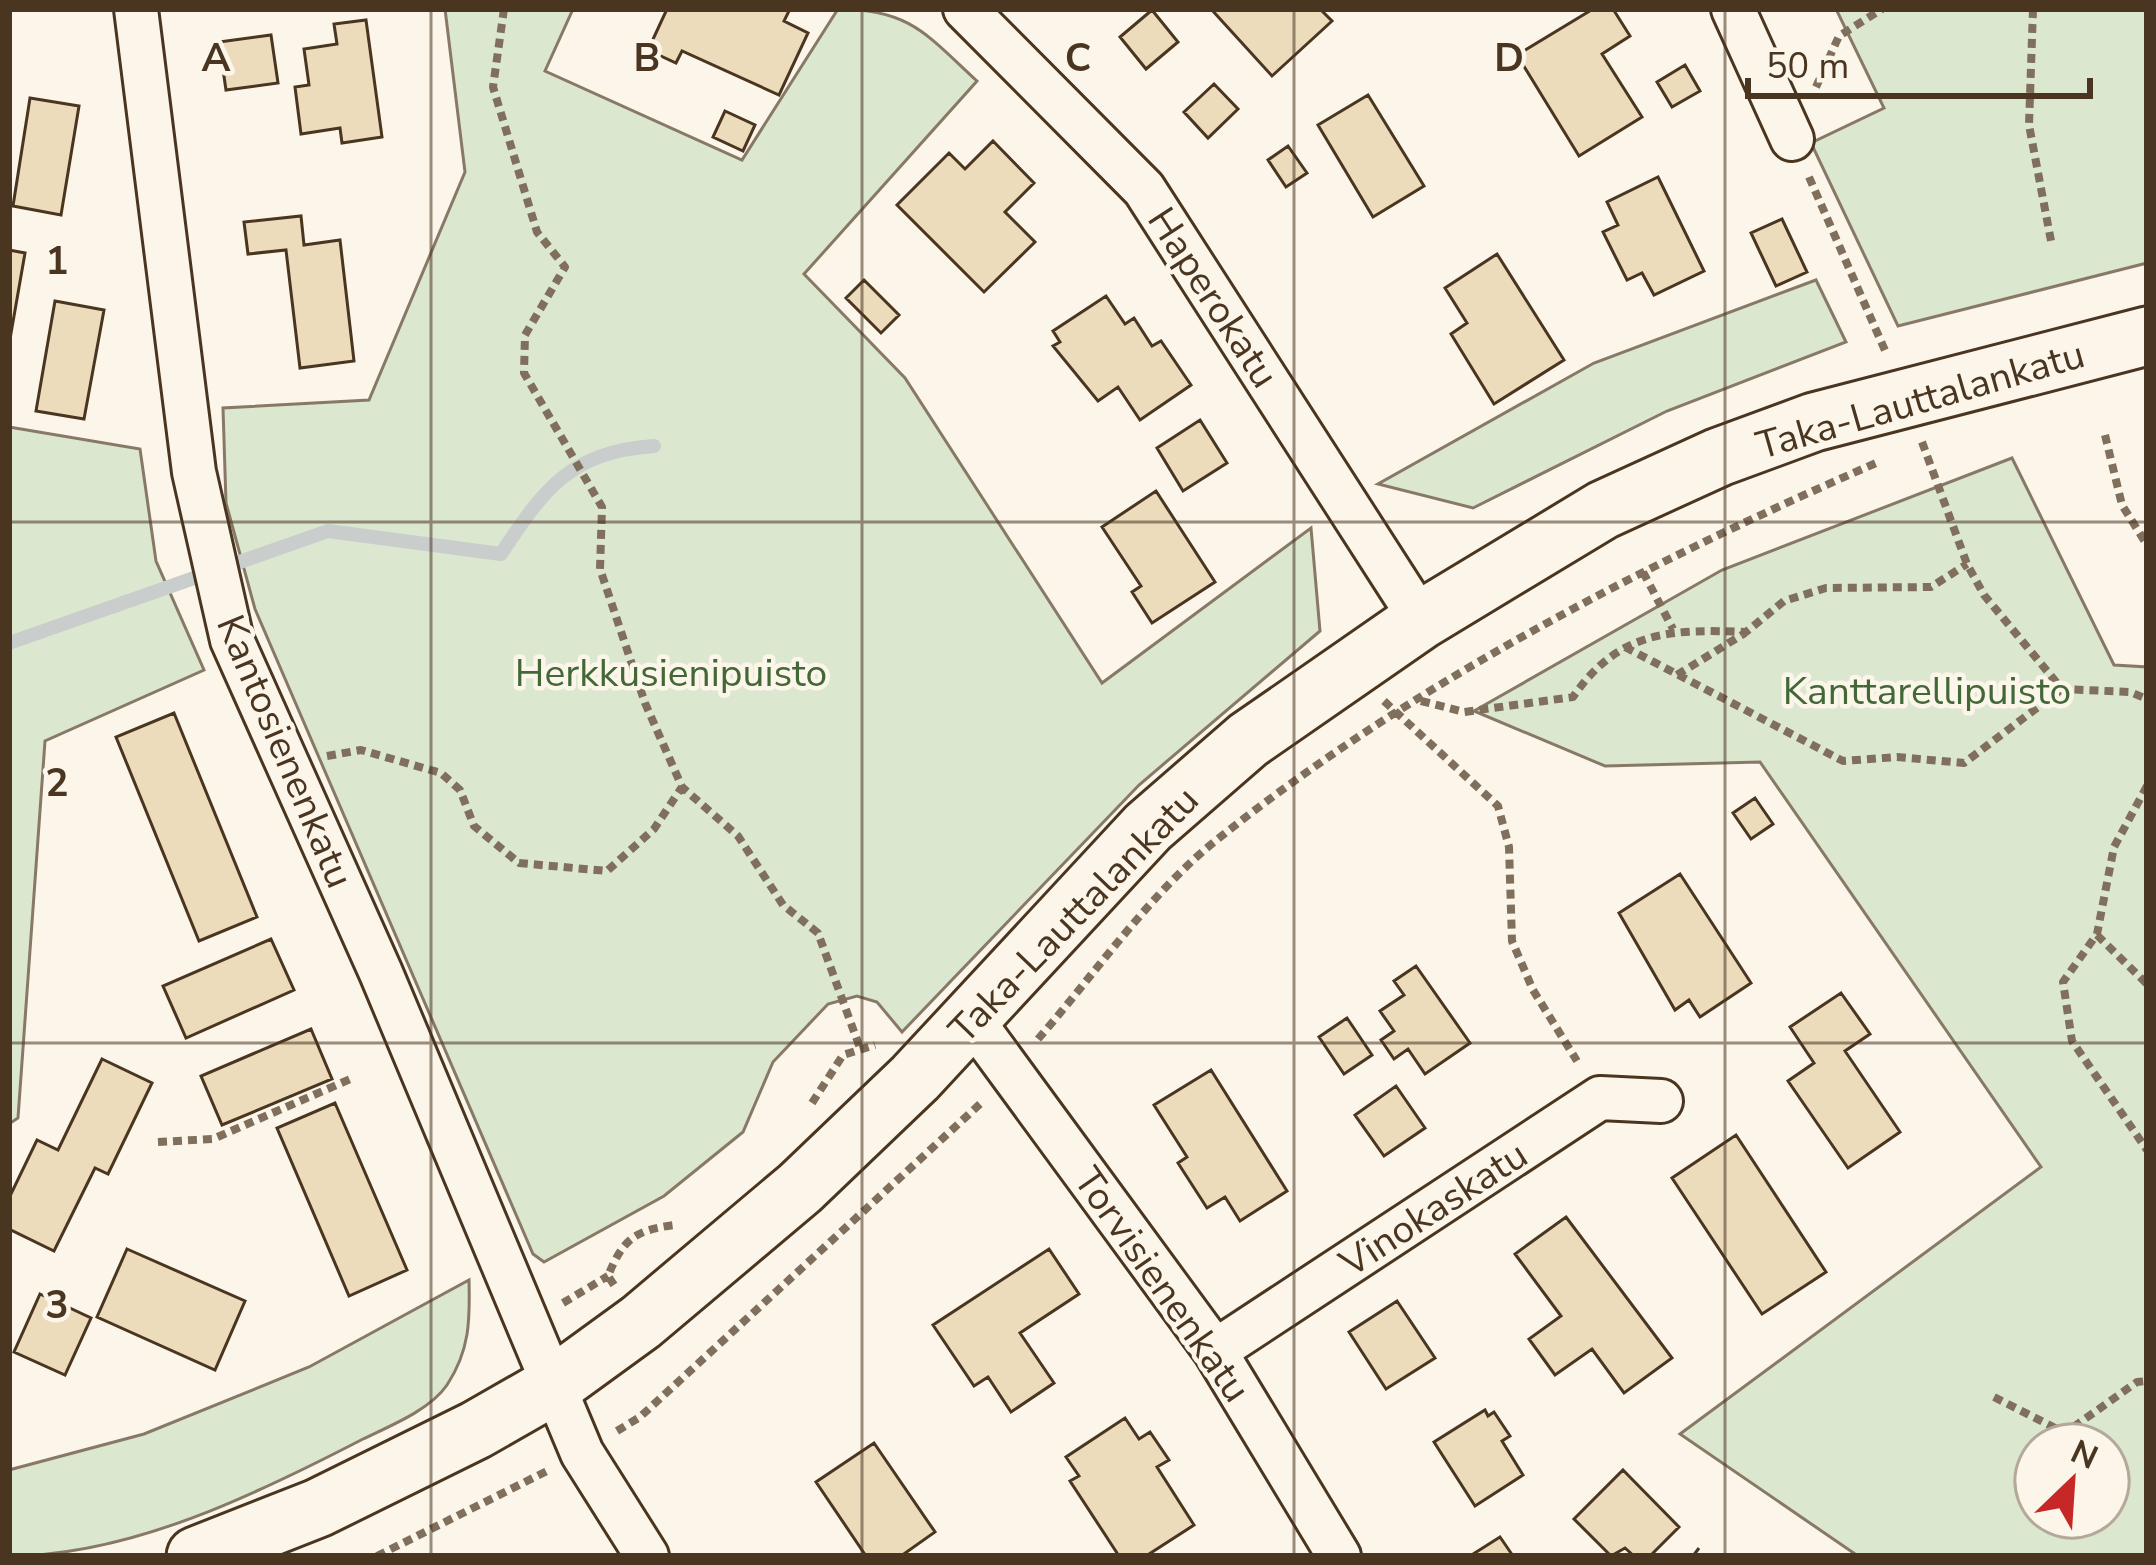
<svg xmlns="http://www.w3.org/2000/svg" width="2156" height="1565" viewBox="0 0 2156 1565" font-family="'Nunito Sans',sans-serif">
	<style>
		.green { fill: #dce7d0; stroke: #887966; stroke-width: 3; fill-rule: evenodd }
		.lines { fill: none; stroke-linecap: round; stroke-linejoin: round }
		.stream { stroke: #c9cecd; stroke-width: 14 }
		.building { fill: #ecdcbc; stroke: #4a3520; stroke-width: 3 }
		.minor-casing { stroke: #4a3520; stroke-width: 48 }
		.secondary-casing { stroke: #4a3520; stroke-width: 63 }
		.path { stroke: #7f6f5c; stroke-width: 8; stroke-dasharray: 9 6; stroke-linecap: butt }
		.minor { stroke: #fbf6e9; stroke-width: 42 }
		.secondary { stroke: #fbf6e9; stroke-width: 57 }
		.fence { stroke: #4a3520; stroke-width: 3; stroke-dasharray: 15 6; stroke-linecap: butt }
		.grid { fill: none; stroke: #4a3520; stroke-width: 3; stroke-opacity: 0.55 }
		.labels { text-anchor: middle; stroke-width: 9; stroke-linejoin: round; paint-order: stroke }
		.street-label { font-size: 39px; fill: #4a3520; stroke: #fbf6e9 }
		.park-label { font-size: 39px; fill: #436837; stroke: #fbf6e9 }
		.grid-label { font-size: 39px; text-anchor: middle; font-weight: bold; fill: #4a3520; stroke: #fbf6e9; stroke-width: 9; stroke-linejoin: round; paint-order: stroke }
	</style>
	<rect width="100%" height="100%" fill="#fbf6e9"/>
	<path class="green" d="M445,9H573L545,71L742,160L838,9C910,9 927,35 977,81L804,274L905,378L1102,683L1311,528L1320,631L1139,785L902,1032L877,1002L857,996L828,1004L773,1062L743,1132L664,1196L544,1262L533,1254L255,609L226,503L223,408L369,400L465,172Z
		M1836,9H2147V263L1898,326L1811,143L1884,108Z
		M1816,280L1846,342L1667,411L1473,508L1378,484L1594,363Z
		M9,427L140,449L156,561L204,670L45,741L18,1118L9,1124Z
		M2012,458L2114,665L2147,667V1556H1858L1680,1434L2041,1167L1760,762L1605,766L1474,711L1722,570ZM2108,1445V1517H2036V1445Z
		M469,1280C470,1320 470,1350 447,1385C430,1410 390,1426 363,1439C257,1494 130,1556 9,1556V1470L144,1434L309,1367Z"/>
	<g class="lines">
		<path class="stream" d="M9,643L328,531L501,554C544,489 570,452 654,446"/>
	</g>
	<path class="building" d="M667,9H790L784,21L808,33L779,95L682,51L676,63L648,50Z
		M1211,9H1320L1332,21L1272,76Z
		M1593,9H1613L1630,36L1602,54L1642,117L1579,156L1517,55Z
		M1152,10L1178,42L1146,69L1120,37Z
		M366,20L382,137L342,143L340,128L301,134L295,87L309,85L304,49L337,44L334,24Z
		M271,35L278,83L226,90L219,42Z
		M1685,65L1700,91L1672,107L1657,82Z
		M1214,84L1238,109L1208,138L1184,112Z
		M1368,95L1424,186L1373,217L1318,125Z
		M30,98L79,106L61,215L13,206Z
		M725,111L755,125L743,151L713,137Z
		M993,141L1034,183L1005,212L1035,242L984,292L897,205L949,153L965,169Z
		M1288,146L1307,173L1286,187L1268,160Z
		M1658,177L1704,271L1654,295L1642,273L1627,280L1603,232L1618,225L1607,202Z
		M301,216L304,245L340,240L354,361L300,368L286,250L248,254L244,222Z
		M1782,219L1807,272L1776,286L1751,233Z
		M9,250L25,253L10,339H9Z
		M1497,254L1564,360L1494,404L1451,334L1467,323L1445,288Z
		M864,280L899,315L881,333L846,298Z
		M1106,296L1125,324L1134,318L1152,346L1161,341L1191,385L1140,420L1118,387L1098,401L1053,346L1060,342L1053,331Z
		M55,301L104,310L84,419L36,411Z
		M1200,420L1227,463L1183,491L1157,448Z
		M1156,491L1215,582L1152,623L1132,592L1141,586L1102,527Z
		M174,713L257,917L199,941L116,737Z
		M1755,798L1773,824L1751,839L1733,813Z
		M1680,874L1751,983L1700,1017L1689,1000L1675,1010L1619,913Z
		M271,939L294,990L186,1038L163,986Z
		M1416,966L1470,1043L1425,1074L1408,1049L1394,1059L1381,1040L1394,1031L1380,1011L1404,995L1394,981Z
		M1841,993L1870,1034L1845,1051L1900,1132L1848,1168L1788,1081L1814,1063L1790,1027Z
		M1347,1018L1372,1055L1344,1074L1319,1037Z
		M311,1029L332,1079L222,1125L201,1076Z
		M102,1059L152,1083L108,1174L95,1168L54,1251L9,1229V1198L37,1140L58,1150Z
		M1211,1070L1287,1191L1240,1221L1225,1197L1207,1208L1178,1163L1187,1157L1154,1105Z
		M1396,1086L1425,1128L1384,1156L1355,1115Z
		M335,1103L407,1270L349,1296L277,1128Z
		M1736,1135L1826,1272L1762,1314L1672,1178Z
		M1566,1217L1672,1358L1624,1393L1592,1349L1555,1375L1529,1339L1561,1316L1515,1254Z
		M127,1249L245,1301L215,1370L97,1317Z
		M1049,1249L1079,1294L1020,1333L1054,1383L1011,1412L988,1377L974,1386L933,1325Z
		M40,1294L91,1318L65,1375L14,1352Z
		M1397,1301L1435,1358L1386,1389L1349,1332Z
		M1485,1410L1488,1416L1494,1412L1510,1436L1502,1441L1523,1475L1475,1506L1434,1442Z
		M1125,1418L1139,1439L1150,1432L1169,1460L1157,1467L1194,1525L1146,1556H1119L1070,1481L1079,1476L1066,1457Z
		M874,1443L935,1532L901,1556H866L816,1482Z
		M1623,1470L1679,1527L1650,1556H1634L1625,1548L1611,1556L1574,1519Z
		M1500,1537L1513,1556H1470Z"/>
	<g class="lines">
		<g class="minor-casing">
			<path id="minor" d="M136,9L194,472L232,640L381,973L582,1453L647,1556
				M965,9L1144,189L1421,620
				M1733,9L1792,139
				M973,1021L1215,1351L1339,1556
				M1215,1351L1600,1098L1661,1101"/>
		</g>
		<g class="secondary-casing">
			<path id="secondary" d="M196,1556L318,1508L476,1430L553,1386L641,1322L800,1188L915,1078L1148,827L1248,740L1421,620L1603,510L1719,457L1814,422L2147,336"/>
		</g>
		<path class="path" d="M504,9L493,87L537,232L565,267L525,335L524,373L602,507L600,569L645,703L682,787L738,836L783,905L818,933L860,1048
			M2033,9L2029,125L2051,241
			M1816,87L1839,36L1882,9
			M1809,177L1887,355
			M2105,435L2122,505L2147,545
			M1922,442L1967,564L1984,595L2062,689L2130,692L2147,699
			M1643,572L1673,629
			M1625,647L1843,761L1897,757L1964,763L2062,689
			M1677,675L1745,633
			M1384,701L1498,806L1509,847L1512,941L1533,990L1577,1061
			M1421,701L1464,712L1573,697C1619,630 1671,629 1746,632L1784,601L1826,588L1931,587L1967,564
			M327,756L361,750L441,773L460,790L474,826L519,863L607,871L654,829L682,787
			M2147,786L2114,847L2097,934L2063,982L2072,1041L2147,1150
			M2097,935L2147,984
			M1038,1039C1094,975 1148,896 1214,842C1411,684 1645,564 1876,463
			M812,1103L843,1055L875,1045
			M158,1142L213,1139L355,1077
			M614,1285L608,1276C623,1239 635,1230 675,1225
			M563,1303L608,1276
			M1994,1397L2065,1433L2137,1382L2147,1381
			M617,1431L640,1417L980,1104
			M377,1556L547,1471"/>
		<use href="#minor" class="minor"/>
		<use href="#secondary" class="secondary"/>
		<path class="fence" d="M1693,1556L1699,1548"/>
	</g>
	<path class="grid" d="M431,9V1556M862,9V1556M1294,9V1556M1725,9V1556M9,522H2147M9,1043H2147"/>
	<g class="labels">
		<g class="street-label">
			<text transform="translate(1214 297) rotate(57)" y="14">Haperokatu</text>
			<text transform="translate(1920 399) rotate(-16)" y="14">Taka-Lauttalankatu</text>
			<text transform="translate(286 751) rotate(67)" y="14">Kantosienenkatu</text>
			<text transform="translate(1073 914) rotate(-46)" y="14">Taka-Lauttalankatu</text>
			<text transform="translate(1433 1208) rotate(-33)" y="14">Vinokaskatu</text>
			<text transform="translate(1163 1284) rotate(55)" y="14">Torvisienenkatu</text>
		</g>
		<g class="park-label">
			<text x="671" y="686">Herkkusienipuisto</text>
			<text x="1927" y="704">Kanttarellipuisto</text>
		</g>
	</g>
	<g class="grid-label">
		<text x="216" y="71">A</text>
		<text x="647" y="71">B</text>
		<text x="1078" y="71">C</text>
		<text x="1509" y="71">D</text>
		<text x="57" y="274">1</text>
		<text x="57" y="796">2</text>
		<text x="57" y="1318">3</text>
	</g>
	<rect width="2156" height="1565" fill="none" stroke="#4a3520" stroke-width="24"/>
	<g transform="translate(2072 1481) rotate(25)"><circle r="57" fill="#fbf6e9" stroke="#b4a999" stroke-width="3"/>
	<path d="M0-9L21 45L0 30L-21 45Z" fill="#c62828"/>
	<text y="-18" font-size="33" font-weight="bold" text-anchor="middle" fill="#4a3520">N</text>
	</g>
	<path d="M1748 78v18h342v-18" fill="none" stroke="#4a3520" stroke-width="6"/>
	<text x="1766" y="78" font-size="36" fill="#4a3520" stroke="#fbf6e9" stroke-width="9" paint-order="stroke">50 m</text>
</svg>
